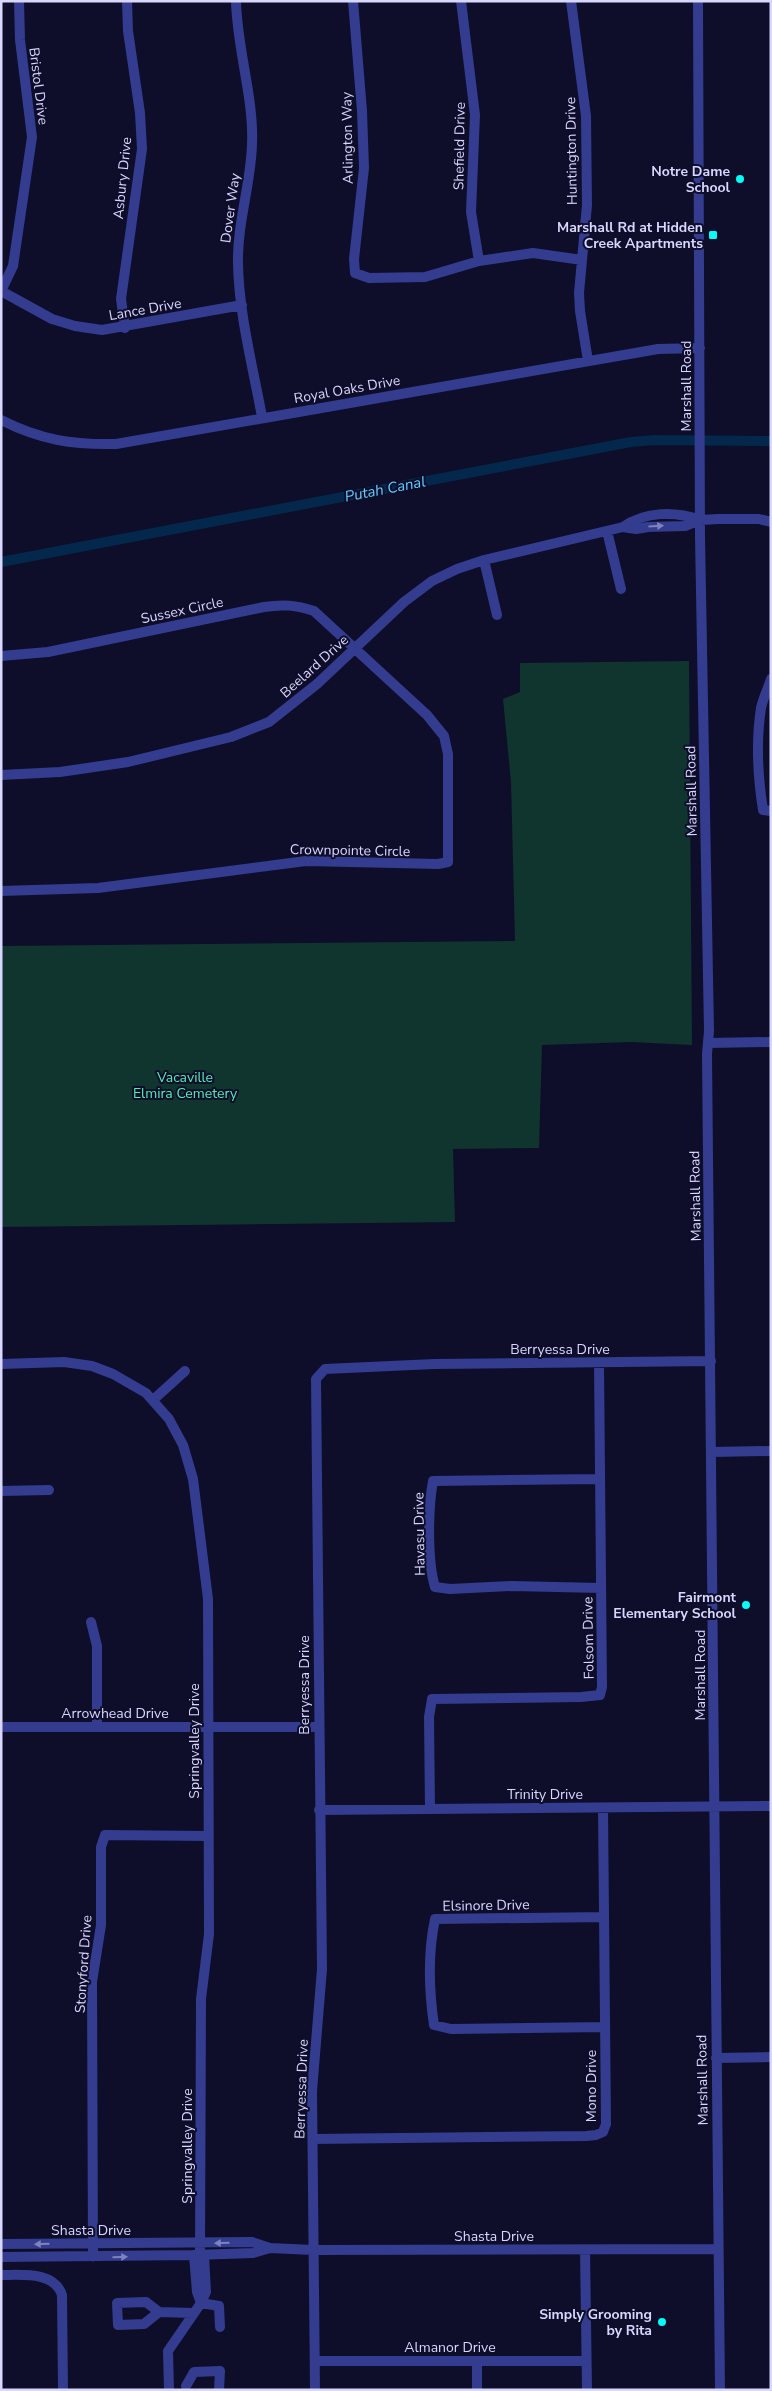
<svg xmlns="http://www.w3.org/2000/svg" width="772" height="2391" viewBox="0 0 772 2391" font-family="'Nunito Sans',sans-serif">
	<style>
		.green { fill: #10352f }
		.lines { fill: none; stroke-linecap: round; stroke-linejoin: round }
		.canal { stroke: #04284c; stroke-width: 10 }
		.minor { stroke: #333c8e; stroke-width: 10 }
		.oneway { fill: #7d82c1 }
		.poi-dot { fill: #03fff6; stroke: #0e0d2a; stroke-width: 2 }
		.labels { text-anchor: middle; stroke-width: 4; stroke-linejoin: round; paint-order: stroke }
		.street-label { font-size: 14px; fill: #d7d7ff; stroke: #0e0d2a }
		.poi-label { font-size: 14px; font-weight: bold; fill: #d7d7ff; stroke: #0e0d2a; text-anchor: end }
		.park-label { font-size: 14px; fill: #55edb2; stroke: #0e0d2a }
		.water-label { font-size: 15px; font-style: italic; fill: #65ccff; stroke: #0e0d2a }
	</style>
	<rect width="100%" height="100%" fill="#0e0d2a"/>
	<path class="green" d="M689,661L692,1045L631,1042L542,1045L539,1148L453,1149L455,1222L1,1227V946L515,941L511,782L503,699L520,692V663Z"/>
	<g class="lines">
		<path class="canal" d="M1,562L631,442L654,440L771,441"/>
		<path class="minor" d="M236,1C237,49 254,98 252,144C251,184 237,223 238,264C239,315 253,367 262,417
			M353,1L362,111L364,168L354,259L355,273L369,278L425,277L479,261L533,253L582,260
			M461,1L475,115L471,212L479,261
			M571,1L586,116L587,205L579,293L580,311L588,361
			M698,1L700,537L709,1031L707,1054L720,2390
			M1,291L13,266L32,137L20,40L19,1
			M1,291L52,319L75,326L102,330L242,305
			M125,328L121,299L142,149L140,113L128,31L127,1
			M1,420C40,440 73,445 116,444L658,349L700,348
			M700,520C676,511 645,511 623,527L636,529L648,527L685,526L700,520L719,519H759L771,522
			M607,531L621,589
			M484,560L497,615
			M1,656L48,652L264,607C283,604 296,605 314,611L427,715L444,736L448,754V862L438,864L306,861L98,888L1,891
			M771,679C768,689 763,698 761,708C756,740 758,778 763,810L771,811
			M1,775L60,772L128,762L231,737L269,722L317,684L404,602L432,581L457,569L484,560L623,527
			M709,1043L771,1042
			M1,1364L64,1362L92,1366L113,1374L146,1393L169,1419L183,1445L193,1479L208,1599L209,1934L201,1999L200,2255
			M153,1400L185,1371
			M711,1452L771,1451
			M600,1479L433,1481C428,1508 427,1561 435,1587L450,1589L512,1586L601,1588
			M1,1491L49,1490
			M91,1622L97,1646V1726
			M1,1727H318
			M430,1809L429,1717L432,1699L581,1697L600,1695L602,1687L599,1363
			M319,1810L771,1806
			M604,1917L435,1919C428,1952 429,1991 434,2025L451,2029L605,2027
			M716,2058L771,2057
			M313,2139L586,2136L596,2135L603,2132L606,2124L603,1808
			M1,2244L252,2242L270,2248L313,2250L718,2249
			M585,2250L587,2390
			M194,2255L197,2292L201,2303
			M1,2257L194,2255L253,2253L270,2248
			M93,2257L92,1982L101,1925V1847L105,1835L208,1836
			M1,2275C22,2275 54,2271 62,2295L63,2390
			M201,2303L219,2306L220,2327
			M159,2312L144,2324L118,2325L117,2303L146,2302L159,2312L193,2313
			M315,2361H586
			M477,2361V2390
			M186,2386L194,2372L220,2371L219,2390
			M169,2390L168,2351L201,2303L206,2292L204,2255
			M315,2390L312,2091L322,1969L316,1379L325,1369L434,1364L711,1361"/>
	</g>
	<defs><path id="oneway-solid" d="M-6-.8H1V-3.2L6.5 0L1 3.2V.8H-6Z" transform="scale(1.25)"/></defs>
	<g class="oneway">
		<use href="#oneway-solid" transform="translate(656 526) rotate(-4)"/>
		<use href="#oneway-solid" transform="translate(222 2243) rotate(179)"/>
		<use href="#oneway-solid" transform="translate(42 2244) rotate(179)"/>
		<use href="#oneway-solid" transform="translate(120 2257) rotate(-1)"/>
	</g>
	<g class="poi-dot">
		<circle cx="740" cy="179" r="5"/>
		<rect x="708" y="230" width="10" height="10" rx="2.5"/>
		<circle cx="746" cy="1605" r="5"/>
		<circle cx="662" cy="2322" r="5"/>
	</g>
	<g class="labels">
		<g class="street-label">
			<text transform="translate(39 86) rotate(83)" y="5">Bristol Drive</text>
			<text transform="translate(347 138) rotate(-91)" y="5">Arlington Way</text>
			<text transform="translate(459 146) rotate(-89)" y="5">Shefield Drive</text>
			<text transform="translate(571 151) rotate(-91)" y="5">Huntington Drive</text>
			<text transform="translate(122 178) rotate(-84)" y="5">Asbury Drive</text>
			<text transform="translate(230 208) rotate(-82)" y="5">Dover Way</text>
			<text transform="translate(145 309) rotate(-10)" y="5">Lance Drive</text>
			<text transform="translate(686 386) rotate(-90)" y="5">Marshall Road</text>
			<text transform="translate(347 389) rotate(-10)" y="5">Royal Oaks Drive</text>
			<text transform="translate(182 610) rotate(-12)" y="5">Sussex Circle</text>
			<text transform="translate(314 666) rotate(-42)" y="5">Beelard Drive</text>
			<text transform="translate(691 791) rotate(-91)" y="5">Marshall Road</text>
			<text transform="translate(350 850) rotate(1)" y="5">Crownpointe Circle</text>
			<text transform="translate(695 1196) rotate(-91)" y="5">Marshall Road</text>
			<text x="560" y="1354">Berryessa Drive</text>
			<text transform="translate(419 1534) rotate(-91)" y="5">Havasu Drive</text>
			<text transform="translate(588 1638) rotate(-91)" y="5">Folsom Drive</text>
			<text transform="translate(700 1675) rotate(-90)" y="5">Marshall Road</text>
			<text transform="translate(304 1685) rotate(-90)" y="5">Berryessa Drive</text>
			<text x="115" y="1718">Arrowhead Drive</text>
			<text transform="translate(194 1741) rotate(-90)" y="5">Springvalley Drive</text>
			<text x="545" y="1799">Trinity Drive</text>
			<text transform="translate(486 1905) rotate(-1)" y="5">Elsinore Drive</text>
			<text transform="translate(83 1964) rotate(-86)" y="5">Stonyford Drive</text>
			<text transform="translate(702 2080) rotate(-91)" y="5">Marshall Road</text>
			<text transform="translate(591 2086) rotate(-90)" y="5">Mono Drive</text>
			<text transform="translate(301 2089) rotate(-88)" y="5">Berryessa Drive</text>
			<text transform="translate(187 2146) rotate(-90)" y="5">Springvalley Drive</text>
			<text x="91" y="2235">Shasta Drive</text>
			<text x="494" y="2241">Shasta Drive</text>
			<text x="450" y="2352">Almanor Drive</text>
		</g>
		<g class="poi-label">
			<text x="730" y="176">Notre Dame<tspan x="730" dy="16">School</tspan></text>
			<text x="703" y="232">Marshall Rd at Hidden<tspan x="703" dy="16">Creek Apartments</tspan></text>
			<text x="736" y="1602">Fairmont<tspan x="736" dy="16">Elementary School</tspan></text>
			<text x="652" y="2319">Simply Grooming<tspan x="652" dy="16">by Rita</tspan></text>
		</g>
		<g class="park-label">
			<text x="185" y="1082">Vacaville<tspan x="185" dy="16">Elmira Cemetery</tspan></text>
		</g>
		<g class="water-label">
			<text transform="translate(385 489) rotate(-11)" y="5">Putah Canal</text>
		</g>
	</g>
	<rect width="772" height="2391" fill="none" stroke="#d7d7ff" stroke-width="5"/>
</svg>
